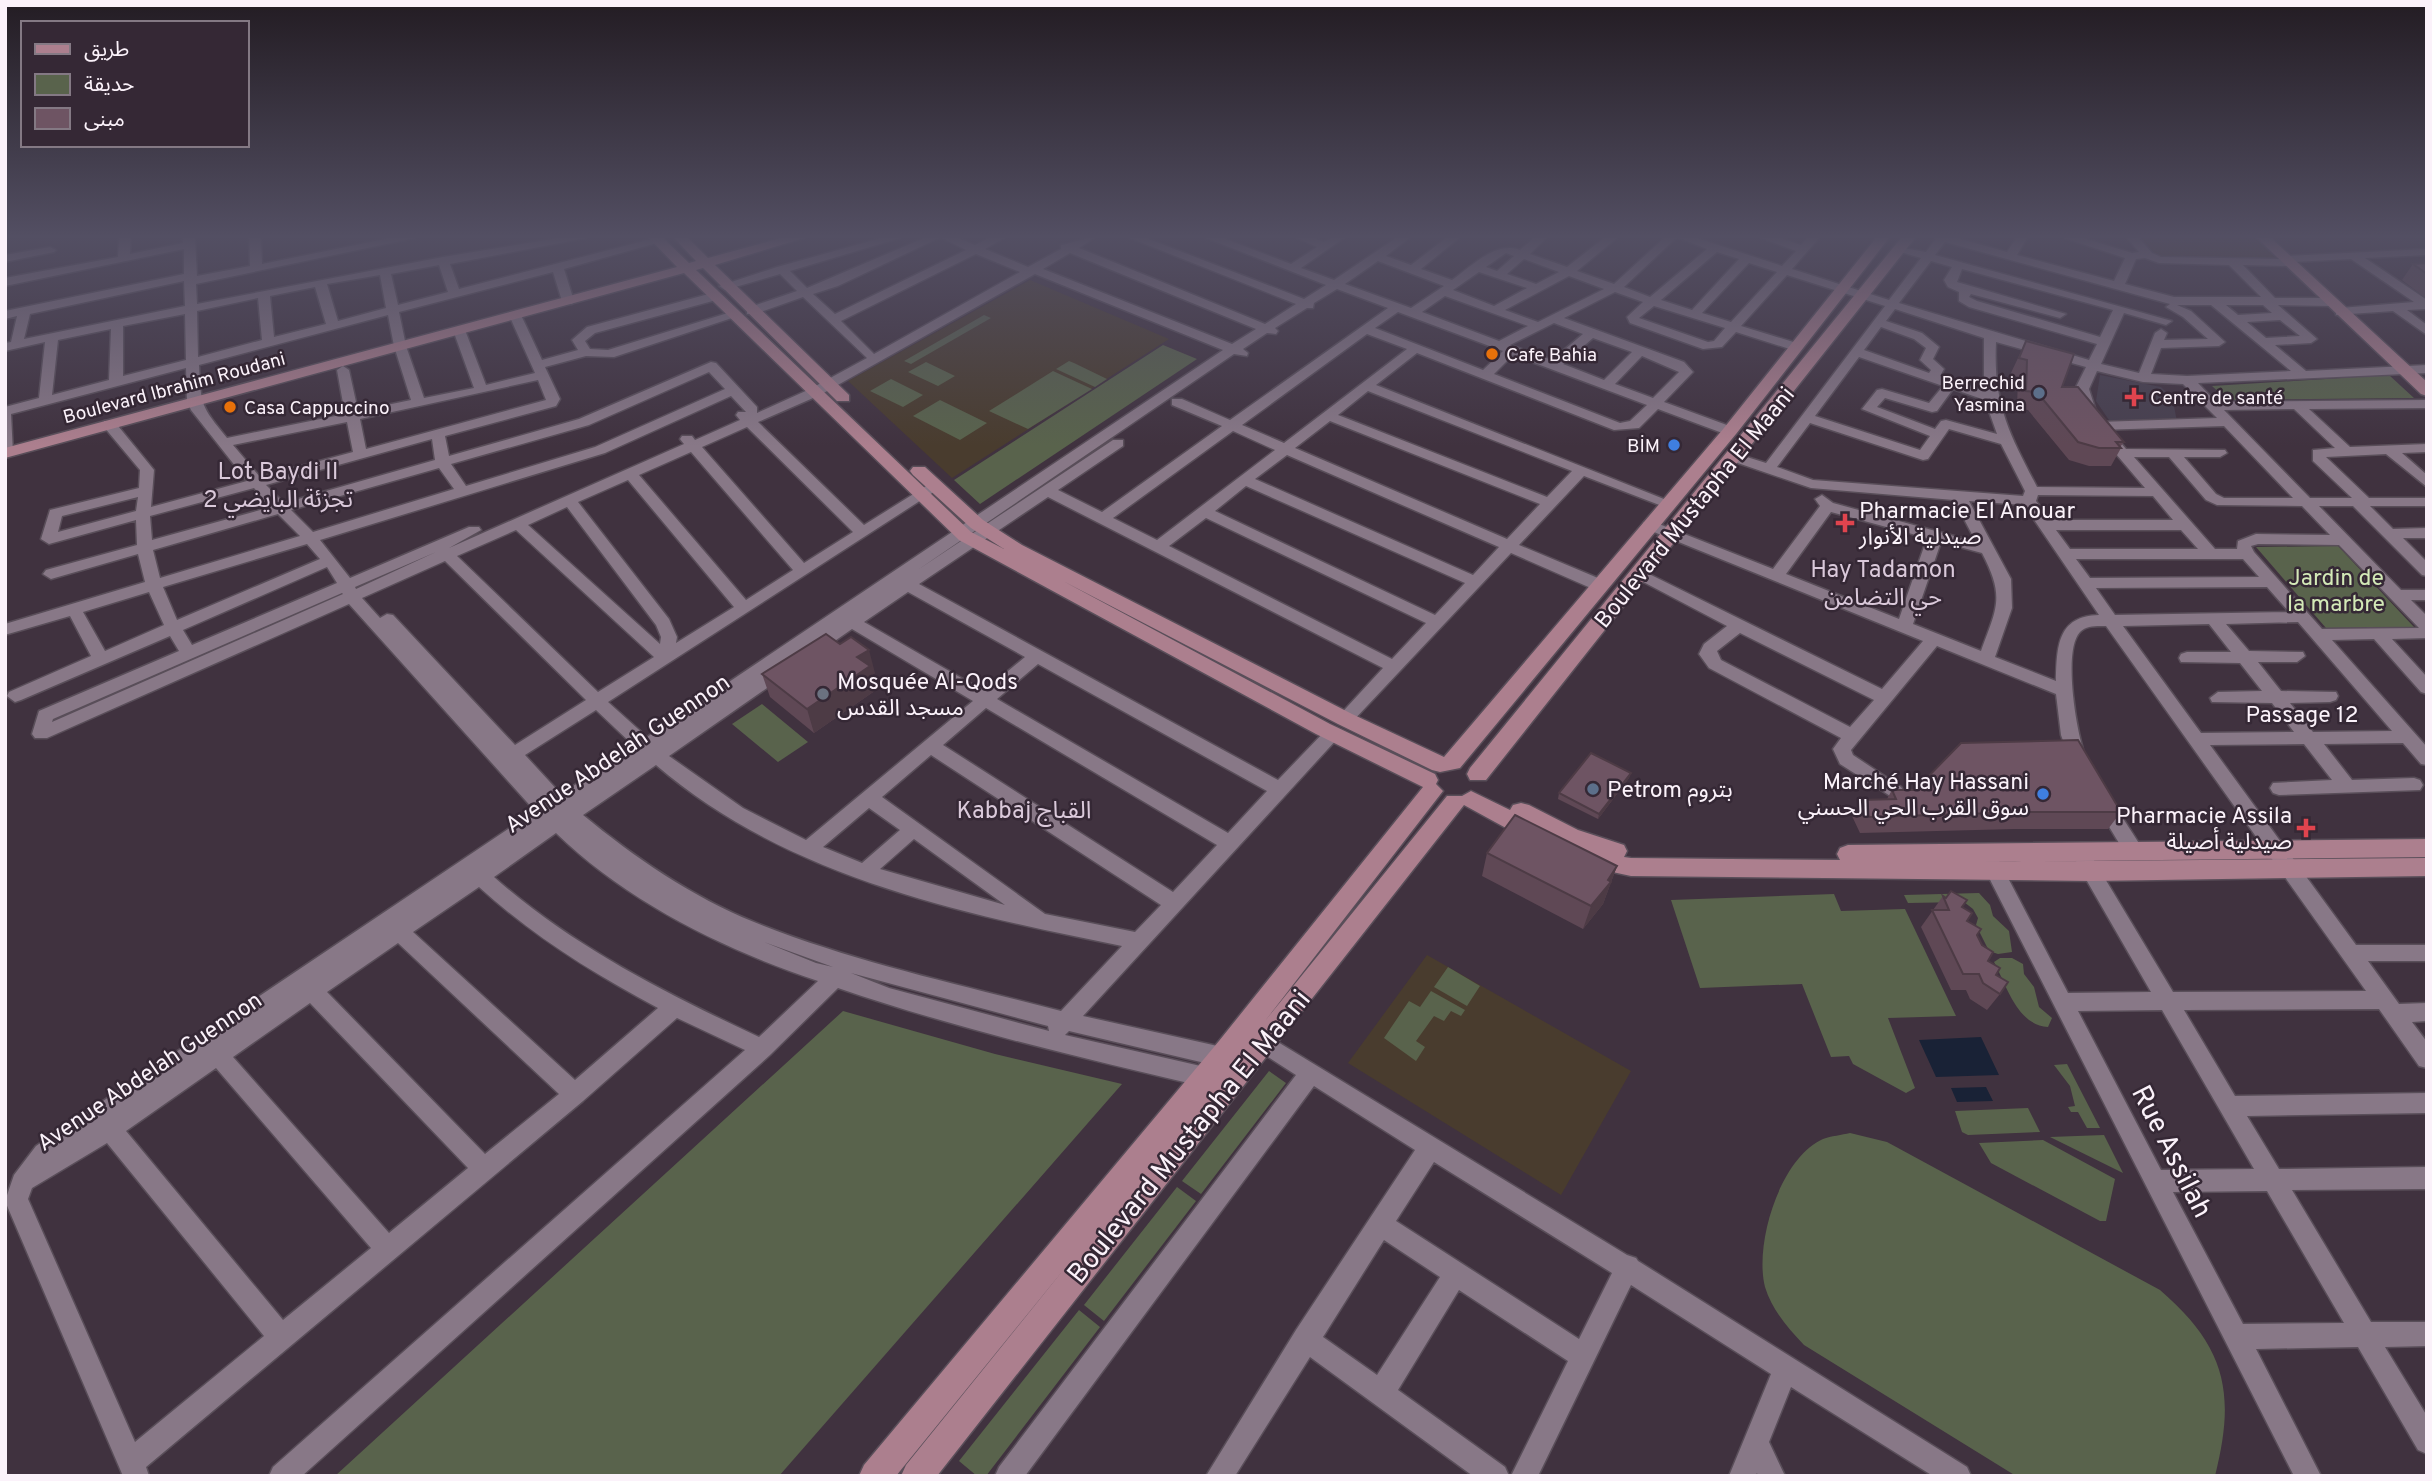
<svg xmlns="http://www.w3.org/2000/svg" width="2432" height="1481" viewBox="0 0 2432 1481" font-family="Overpass,'Noto Sans Arabic',sans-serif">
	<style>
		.education { fill: #493c2e }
		.medical { fill: #473f4e }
		.green { fill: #59634c }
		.water { fill: #192236 }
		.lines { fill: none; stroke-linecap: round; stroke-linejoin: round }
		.street-casing { stroke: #594e59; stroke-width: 3 }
		.secondary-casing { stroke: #594e59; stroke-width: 3 }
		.street { fill: #887887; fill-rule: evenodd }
		.secondary { fill: #ac7f8e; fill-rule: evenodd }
		.wall { fill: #5f4855 }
		.shaded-wall { fill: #4d3b45 }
		.building { fill: #6e5463; stroke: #4d3b45; stroke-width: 2 }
		.food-dot { fill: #e8710a; stroke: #352835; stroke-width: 2.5 }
		.service-dot { fill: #5c6f8a; stroke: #352835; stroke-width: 2.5 }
		.health-dot { fill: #e0444e; stroke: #352835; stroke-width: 2.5 }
		.shop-dot { fill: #3f7fe0; stroke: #352835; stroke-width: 2.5 }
		.worship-dot { fill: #6b7280; stroke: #352835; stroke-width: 2.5 }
		.labels { text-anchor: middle; stroke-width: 5; stroke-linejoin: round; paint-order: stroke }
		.far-poi-label { font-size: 19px; fill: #fbf2fa; stroke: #352835; text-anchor: start }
		.far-street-label { font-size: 19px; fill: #fbf2fa; stroke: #352835 }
		.street-label { font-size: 23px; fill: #fbf2fa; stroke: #352835 }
		.poi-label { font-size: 23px; fill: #fbf2fa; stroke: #352835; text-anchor: start }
		.park-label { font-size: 23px; fill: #d3e9b7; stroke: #352835 }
		.neighbourhood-label { font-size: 24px; fill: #dac9da; stroke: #352835 }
		.near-street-label { font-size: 28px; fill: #fbf2fa; stroke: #352835 }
	</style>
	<rect width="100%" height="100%" fill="#40323f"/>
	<path class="education" d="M2140,238H2256L2277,259L2158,257Z
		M1030,280L1169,339L952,478L848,381Z
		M1427,955L1631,1071L1561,1195L1348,1063Z"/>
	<path class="medical" d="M2100,375L2161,387L2179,405L2174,406L2177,422L2111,423L2096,401Z"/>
	<path class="green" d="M984,315L991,318L911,364L904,361Z
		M1163,345L1197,359L980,504L954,480Z
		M1069,361L1074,363L1107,379L1095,387L1056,369Z
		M926,362L955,376L938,386L908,372Z
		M1053,371L1092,389L1028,429L989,411Z
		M2389,375L2414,398L2227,400L2212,386Z
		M891,379L923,395L903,407L870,391Z
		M940,400L987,423L960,440L913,416Z
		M2338,546L2414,627L2326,628L2256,547Z
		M762,704L808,742L778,762L732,724Z
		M1979,893L1990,905L1993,916L2009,931L2012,952L1998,954L1989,951L1976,925L1978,918L1973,909L1964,902L1908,903L1904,895Z
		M1834,894L1841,911L1905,909L1956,1016L1888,1018L1915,1088L1906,1093L1853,1064L1849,1056L1831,1057L1802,984L1700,988L1671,900Z
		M2000,958H2012L2023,964L2024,974L2034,987L2039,1007L2052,1018L2048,1027C2017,1025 2007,986 1994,962Z
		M1448,967L1480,986L1467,1006L1434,987Z
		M1431,991L1465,1010L1461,1016L1451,1011L1444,1021L1434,1016L1416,1041L1425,1047L1416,1061L1384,1038L1409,1001L1420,1007Z
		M843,1011L995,1054L1122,1084L779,1476H335Z
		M2067,1064L2100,1128H2087L2078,1112H2071L2068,1107L2075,1106L2070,1086L2054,1065Z
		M1269,1071L1286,1083L1201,1194L1182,1181Z
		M2028,1108L2040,1132L1968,1135L1962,1132L1955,1111Z
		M1850,1133L1887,1142L2160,1290C2226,1347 2236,1393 2215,1476H2016L1804,1345C1788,1328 1772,1310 1765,1287C1754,1244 1780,1158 1823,1139C1831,1136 1842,1135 1850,1133Z
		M2104,1135L2123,1173L2050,1137Z
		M2043,1140L2115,1179L2106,1221H2100L1991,1163L1979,1143Z
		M1177,1187L1196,1201L1104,1321L1084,1305Z
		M1079,1310L1100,1327L986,1476H977L959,1461Z"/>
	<path class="water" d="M1981,1037L1999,1075L1936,1077L1919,1040Z
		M1986,1087L1993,1101L1957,1102L1951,1088Z"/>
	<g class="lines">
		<g class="street-casing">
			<path id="street" d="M119,238H131L130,254L183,243V238H195L197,276L250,266L249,238H261L262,264L390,238H415L196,284L197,304L443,257L558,238H586L450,264L459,289L655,238L664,241L564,269L574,301L572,304L562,301L553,272L399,312L406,346L424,398L474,388L453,330L459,326L465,330L486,385L535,373L509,315L511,312L521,315L542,360L578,350L572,340L587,327L716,292L722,296L720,299L595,333L585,341L590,349L608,350L731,312L741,315L614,357L586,356L545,367L560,399L556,406L445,436L449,456L579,419L711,362L716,363L757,407V413L810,389L867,358L803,297L755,314H747V308L797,291L780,274L725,290L719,286L777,267L881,238H900L790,271L807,288L924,238H939L838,286L813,294L835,314L966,250L942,238H958L975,245L989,238H1004L985,249L1028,267L1061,249V245C1073,243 1082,238 1094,238L1079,248L1265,324L1296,304L1130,238H1146L1304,299L1326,285L1206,238H1223L1291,264L1317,247L1297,238H1314L1324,242L1331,238H1344L1301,268L1334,280L1396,238H1409L1386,256L1411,265L1446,238H1459L1421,269L1452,280C1472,266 1495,241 1520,250L1534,238H1546L1530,254L1567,267L1604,238H1617L1577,271L1614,284L1664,238H1676L1624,287L1650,297L1707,249L1679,238H1697L1782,266L1796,251L1761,238H1780L1801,245L1807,238H1819L1792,269L1889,300L1921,258L1897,251V247L1926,252L1936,238H1957L2007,252L2016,238H2027L2017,255L2114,281L2125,258L2064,238H2083L2132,253L2139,252L2127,238H2139L2152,253L2161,257L2279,259L2285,256L2427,249V255L2365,258L2427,300V309L2407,310L2427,325V335L2393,311L2336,315V309L2340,308L2414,302L2351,259L2294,262L2289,266L2243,265L2275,298H2331L2337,302L2331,306L2278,305L2317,339L2311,343L2275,345L2306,371L2427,365V373L2198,383L2216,402L2427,400V408L2309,409L2350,447L2427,444V452L2402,453L2427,475V487L2386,454L2326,457L2369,498H2427V506H2370L2393,529L2427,528V538H2403L2427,562V576L2422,575L2353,506H2319L2401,590H2427V600H2411L2427,616V638L2392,639L2427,677V694L2421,692L2374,639L2332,640L2427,747V765L2421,764L2403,743L2324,744L2352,780L2414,778L2420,780L2423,785L2420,790L2279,795L2273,793L2270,788L2273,783L2332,780L2304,744L2210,745L2356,945H2427V961H2368L2399,1004L2427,1003V1021L2412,1022L2427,1042V1068L2419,1066L2379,1009L2184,1010L2235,1096L2427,1093V1113L2247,1116L2279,1169L2427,1167V1189L2292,1190L2371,1322H2427V1346L2385,1347L2427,1416V1454L2418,1450L2358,1347L2256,1349L2321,1476H2294L1980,860L1982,855L1989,852L1996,855L2068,993L2151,992L2076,862L2078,857L2085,854L2092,857L2173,992L2366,991L2106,626C2097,626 2087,625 2080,632C2062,651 2077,738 2087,761L2084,766H2072L2061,735L2056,694L1937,646L1851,750L1853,755L1901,787L1904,792L1901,797L1895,799L1840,764L1833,749L1841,738L1709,668L1699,654L1704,644L1727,626L1632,576L1640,571L1645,572L1882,689L1923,641L1644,528L1642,525L1644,522H1654L1773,569L1820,506L1815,499L1822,495L1833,503L1976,542L1954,500L1811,488L1729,460L1727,457L1734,453L1766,463L1885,306L1787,275L1741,326L1800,344V350L1796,351L1736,332L1722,347L1703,349L1630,323L1627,317L1643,302L1615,292L1564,318L1684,362L1693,372L1664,402L1735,428V434H1725L1658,409L1639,428L1614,430L1417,353L1376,385L1674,503L1667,507L1662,506L1584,476L1519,545L1605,581L1607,585L1605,589H1593L1511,553L1351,723H1339L1336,719L1383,668L1048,497L919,584L1278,780L1326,730H1338L1341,734L1338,738L1083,1016L1222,1047L1230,1050L1233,1057L1230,1064L1222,1067L1069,1031L1065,1035L1205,1067L1213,1070L1216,1077L1213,1084L1205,1087C1082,1058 958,1029 838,988L770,1055L302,1476H269L273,1467L745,1050L677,1018L583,1101L146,1467L149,1476H123L5,1201L14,1175L36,1146L535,811L349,604L47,738H35L32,734L39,711L179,651L170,636L21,700L15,702L7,696L9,692L91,656L70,616L8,634H5V624L145,582L138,554L51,579L43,574L46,570L137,545L136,520L49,544L41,539L50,510L139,488L140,470L104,427V421H114L154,470L151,507L247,481L191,410L187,401L186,368L11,414L13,453L5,457V407L39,398L45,342L5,351V343L11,342L17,316L5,319V311L184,274V249L5,286V278L118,257ZM1945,242L2170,304L2166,307L2183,317L2208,339L2164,340L2167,333L2161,329L2155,333L2139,373L2101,364L2124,313L2166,325L2172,321L1935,255ZM1717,252L1739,259L1692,310L1661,300ZM1070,253L1256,329L1232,344L1043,269ZM1506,253L1514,256L1497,271L1486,267ZM976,254L1020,272L874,354L841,321ZM2145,258L2159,263L2229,265L2261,297H2174L2125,284L2136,259ZM1524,259L1559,272L1536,284L1507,274ZM1378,261L1444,286L1411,308L1345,284ZM1931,261L1952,267L1944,280L1948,287L1959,292V301L1969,307L2097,344L2089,360L1899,303ZM1749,263L1777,272L1731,322L1702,313ZM439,265L448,292L398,305L391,274ZM1962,269L2113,310L2100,337L1977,301L1969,297L1971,294L2060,318L2066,314L1957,282ZM1479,272L1527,288L1494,306L1453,290ZM1035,274L1223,350L647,737L608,702L943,486L936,482L931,483L864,525L758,422L820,395ZM380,275L386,308L338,321L327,284ZM1569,276L1604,289L1538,322L1505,310ZM184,281L185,306L24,339L30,314ZM315,287L326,324L274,337L270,296ZM1337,289L1388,308L1230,420L1182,399H1172V405L1222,426L1102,512L1058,490L1123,446V440H1113L919,569L1234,354L1247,356L1248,353L1243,349L1267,333L1276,334L1278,331L1275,328L1307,308H1313L1314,303ZM1445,296L1528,326L1499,341L1422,312ZM258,298L262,340L198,357L197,311ZM2177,305H2211L2291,371L2187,376L2151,374L2161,348L2219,346L2225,342L2191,311ZM2226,305H2263L2272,313L2238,315ZM1654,306L1725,328L1714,341L1708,342L1639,318ZM1895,309L1984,338V391L1940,376L1944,369L1933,359L1939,347L1922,333L1886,321ZM1398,312L1503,351L1483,370L1375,328ZM185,314L186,360L123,376V326ZM388,315L394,346L411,400L358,411L349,370L343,366L337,370L345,414L227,438C201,406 201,406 199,365ZM2280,320L2300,336L2266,338L2247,322ZM1554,323L1583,334L1552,360L1510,345ZM1881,327L1914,339L1926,348L1920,360L1931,370L1929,373L1864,350ZM111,329L109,380L52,395L58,340ZM1367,334L1407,349L1284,443L1242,425ZM1593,338L1632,352L1604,380L1563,364ZM1996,342L2086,367L2075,389L2082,411L2089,415L2096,411L2089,389L2097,371L2143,382L2183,384L2217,418L2099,422L2092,426L2099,430L2224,426L2293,498H2224L2216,494L2184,457H2220L2227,453L2225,450L2126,449L2111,431L2106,430L2099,434L2145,488L2037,487C2009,433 1993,404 1996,342ZM1513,355L1647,405L1630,421L1620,423L1494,374ZM1642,356L1679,372L1653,398L1615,384ZM1859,357L1943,386L1929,403L1882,389L1877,390L1862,409L1930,436L1920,450L1815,416ZM709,372L725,389L595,447L466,486L451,464L589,425ZM538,380L546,400L366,449L360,419ZM1953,389L1985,400L1997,434L1946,420L1941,421L1935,429L1877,407L1885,398L1932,412L1937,411ZM1368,391L1572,471L1547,497L1338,415ZM731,396L746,412H738L736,415L740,420L695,440L692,436H682L680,439L684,444L449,548L481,530L479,527H469L350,578L320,540L605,453ZM2294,409L2335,448L2313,450V461L2352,498H2310L2224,410ZM1330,421L1540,504L1507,539L1295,448ZM347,422L353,452L260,477L233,445ZM1810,423L1923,460L1928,459L1949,429L2001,444L2025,491L2023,496L1813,480L1777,467ZM747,427L853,532L804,563L702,447ZM1233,431L1275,450L1157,540L1113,518ZM432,439L435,460L284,503L266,485ZM691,452L793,570L746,600L639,475ZM1287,455L1499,547L1473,575L1255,479ZM2134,457H2169L2206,500L2217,505L2302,506L2330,535L2256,534L2238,541L2237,549H2215ZM439,468L454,489L313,532L291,510ZM628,480L734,607L676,643L677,637L669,619L578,502ZM1246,486L1465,583L1435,615L1215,511ZM254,488L271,507L152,540L150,516ZM2038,495L2153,496L2173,520H2050L2036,501ZM138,497L136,511L58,532L62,516ZM1969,501L2024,505L2099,615C2057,616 2057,647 2056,681L1995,657L2012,608L2011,579ZM567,507L656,625L661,637L660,644L528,525ZM1831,512L1927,538L1899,619L1786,574ZM278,514L300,536L160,578L153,550ZM1206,518L1426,623L1392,659L1169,546ZM516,530L654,657L598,692L457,556ZM2056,530H2181L2198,549H2070ZM1941,542L1982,553C2005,597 1997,607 1981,651L1913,624ZM307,544L320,559L177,620L163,587ZM2258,544L2339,545L2419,628L2322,629L2254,552L2251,546ZM436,552L356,589L355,587ZM2076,559H2243L2259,577L2090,578ZM445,561L586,700L515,745L393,615L387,614L380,618L362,598ZM327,567L337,583L192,645L183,630ZM2267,587L2289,612L2115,615L2096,588ZM149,592L164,625L105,651L83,612ZM908,592L1025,657L984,691L864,622ZM342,593L343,594L52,722L53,719ZM2298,622L2392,731L2313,732L2290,703L2330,702L2336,700L2338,696L2336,692L2281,691L2258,662H2297L2305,656L2303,652L2249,651L2226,624ZM2209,624L2231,652H2187L2181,654L2179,658L2181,662L2240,663L2262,691L2218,692L2210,698L2212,702L2272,703L2294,732L2201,733L2123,626ZM852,629L973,701L806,840L743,808L669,756L790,672L792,668L790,664L783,663L802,649L804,654H816ZM1740,633L1874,700L1850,727L1721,660L1717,651ZM1038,664L1267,791L1228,833L997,699ZM986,708L1217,845L1173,892L943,745ZM596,710L634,746L561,794L525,755ZM931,755L1161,905L1135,932L1045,914L882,797ZM656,765C785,876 958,913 1122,946L1061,1011C958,984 853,962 754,922C692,897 634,857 583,815ZM869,808L900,830L862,863L823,847ZM556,833C627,902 725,950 818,981L759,1037C665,993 572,946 494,877ZM914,839L1005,905L880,869ZM479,887C533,936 594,974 658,1008L575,1080L413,932ZM764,942L833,967L816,963ZM398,943L559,1094L485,1154L327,992ZM851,973L1048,1026L1049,1031L889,988ZM310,1003L468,1168L389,1233L233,1057ZM2162,1010L2254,1169L2161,1170L2078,1011ZM216,1068L371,1248L283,1320L126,1131ZM107,1143L264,1336L135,1442L28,1199L32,1188ZM2267,1191L2344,1323L2243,1324L2173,1192Z
				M50,247L56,250L54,252L5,262V255Z
				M2102,793L2108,795L2142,848L2144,853L2142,858H2128L2096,805L2093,800L2096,795Z
				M1255,1028L1627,1255L1636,1258L1638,1261L1967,1467L1971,1476H1933L1791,1387L1769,1442L1785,1476H1758L1757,1473L1755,1476H1729L1771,1374L1631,1285L1538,1476H1511L1568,1361L1459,1290L1398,1390L1505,1467L1509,1476H1473L1310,1357L1235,1476H1206L1296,1330L1415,1150L1314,1086L1025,1476H995L999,1467L1296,1075L1248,1044L1244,1037L1248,1030ZM1434,1162L1612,1273L1579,1339L1396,1221ZM1384,1240L1440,1277L1377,1375L1323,1337Z"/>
		</g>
		<g class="secondary-casing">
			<path id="secondary" d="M649,238H663L689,263L696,261L674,238H688L708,258L781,238H804L715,265L849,395V401H837L703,268L696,270L971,532L1004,549L971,528L913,475L910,471L913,467H925L983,520L1022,545L1352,714L1444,757L1724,428L1876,238H1889L1736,434L1460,768L1440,772L1432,770L1338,724L1063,581L1330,724L1435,774L1438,780L1436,784L1443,791L1265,1021L1447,796H1462L1471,791L1510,810L1513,805L1521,803L1529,805L1578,830L1624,845L1627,851L1624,857L1631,858L1840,860L1837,854L1840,848L1848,845L2427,839V857L1977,862L2427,858V876L2092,881L1631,876L1580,865L1577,859L1580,853L1586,851L1545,834L1542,839L1534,842L1526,839L1464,805L937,1476H901L906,1465L1069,1263L896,1476H859L864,1465L1219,1041L1423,787L1316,734L959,540L684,273L5,458V448L677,267Z
				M1901,238H1915L1486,780H1470L1467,774L1470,768Z
				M2257,238H2271L2427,382V396L2421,394Z"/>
		</g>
		<use href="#street" class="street"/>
		<use href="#secondary" class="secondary"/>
	</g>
	<path class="wall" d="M2427,263V299L2402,280L2413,264Z
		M2026,341L2062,387L2124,442L2120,447L2121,448L2111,466H2089L2069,460L2028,410L2017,408L2018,377L2010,375Z
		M875,673L872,675L876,690L814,733L770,697L762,674Z
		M1631,773L1629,778L1598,819L1558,799L1559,793Z
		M1892,790L2121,812L2108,829H2015L1860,833L1852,816L1861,800L1887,799Z
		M1487,853L1617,866L1603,904L1583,929L1482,876Z
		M1943,896L1962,907L1967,921L1977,935L1988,961L1996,975L2000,994L1987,1010L1970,999L1966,990H1951L1921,927Z"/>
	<path class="shaded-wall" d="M869,650L875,673L872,675L876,690L814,733L807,709L857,657Z
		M1631,773L1629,778L1598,819L1599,814Z
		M1617,866L1603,904L1583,929L1591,906Z"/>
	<path class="building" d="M2427,263V274L2413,264Z
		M2026,341L2074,354L2062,387H2078L2124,442H2116L2121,448H2099L2078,442L2037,392L2026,391L2027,360L2019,358Z
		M826,634L840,644L851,637L869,650L857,657L870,666L807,709L762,674Z
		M2078,740L2121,812H2027L1869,817L1861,800L1896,799L1892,790H1915L1961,743Z
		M1591,753L1631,773L1599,814L1559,793Z
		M1515,815L1617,866L1608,880L1611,882L1591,906L1487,853Z
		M1951,891L1967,900L1962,907L1972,913L1967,921L1981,929L1977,935L1982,945L1993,952L1988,961L2000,968L1996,975L2008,982L2000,994L1983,983L1979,974H1963L1932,910H1949L1943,896L1946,898Z"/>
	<linearGradient id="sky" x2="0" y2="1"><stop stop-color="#231c23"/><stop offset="0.53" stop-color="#534f63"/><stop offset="1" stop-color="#534f63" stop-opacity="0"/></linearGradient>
	<rect width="2432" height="446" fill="url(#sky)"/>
	<g class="food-dot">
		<circle cx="1492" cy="354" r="7"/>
		<circle cx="230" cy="407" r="7"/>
	</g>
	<g class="service-dot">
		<circle cx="2039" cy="393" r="7"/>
		<circle cx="1593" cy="789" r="7"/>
	</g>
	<g class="health-dot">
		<path d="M2130.5 386.5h7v7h7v7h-7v7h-7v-7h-7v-7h7z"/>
		<path d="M1841.5 512.5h7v7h7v7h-7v7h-7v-7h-7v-7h7z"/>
		<path d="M2302.5 817.5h7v7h7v7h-7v7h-7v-7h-7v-7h7z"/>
	</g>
	<g class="shop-dot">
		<circle cx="1674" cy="445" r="7"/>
		<circle cx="2043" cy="794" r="7"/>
	</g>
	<circle class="worship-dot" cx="823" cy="694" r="7"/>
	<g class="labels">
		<g class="far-poi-label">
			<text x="1506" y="361">Cafe Bahia</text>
			<text x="2025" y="389" text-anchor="end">Berrechid<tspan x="2025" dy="22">Yasmina</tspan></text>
			<text x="2150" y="404">Centre de santé</text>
			<text x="244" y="414">Casa Cappuccino</text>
			<text x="1660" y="452" text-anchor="end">BİM</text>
		</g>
		<g class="far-street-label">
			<text transform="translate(174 387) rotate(-15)" y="7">Boulevard Ibrahim Roudani</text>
		</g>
		<g class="street-label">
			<text transform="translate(1694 507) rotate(-51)" y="8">Boulevard Mustapha El Maani</text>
			<text x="2302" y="722">Passage 12</text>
			<text transform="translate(617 753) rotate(-34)" y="8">Avenue Abdelah Guennon</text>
			<text transform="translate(149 1071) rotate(-34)" y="8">Avenue Abdelah Guennon</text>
		</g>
		<g class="poi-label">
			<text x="1859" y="518">Pharmacie El Anouar<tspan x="1859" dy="26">صيدلية الأنوار</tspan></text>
			<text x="837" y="689">Mosquée Al-Qods<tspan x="837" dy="26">مسجد القدس</tspan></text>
			<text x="2029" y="789" text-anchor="end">Marché Hay Hassani<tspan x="2029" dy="26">سوق القرب الحي الحسني</tspan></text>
			<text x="1607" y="797">Petrom بتروم</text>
			<text x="2292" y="823" text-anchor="end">Pharmacie Assila<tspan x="2292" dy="26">صيدلية أصيلة</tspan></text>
		</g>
		<g class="park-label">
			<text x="2336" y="585">Jardin de<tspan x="2336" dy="26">la marbre</tspan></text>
		</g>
		<g class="neighbourhood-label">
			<text x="278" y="479">Lot Baydi II<tspan x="278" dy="28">تجزئة البايضي 2</tspan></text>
			<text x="1883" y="577">Hay Tadamon<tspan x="1883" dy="28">حي التضامن</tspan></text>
			<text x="1024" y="818">Kabbaj القباج</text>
		</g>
		<g class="near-street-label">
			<text transform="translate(1188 1136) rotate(-51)" y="10">Boulevard Mustapha El Maani</text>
			<text transform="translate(2173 1151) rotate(63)" y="10">Rue Assilah</text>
		</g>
	</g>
	<rect width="2432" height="1481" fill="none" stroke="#fbf2fa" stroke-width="14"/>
	<rect x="21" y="21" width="228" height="126" fill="#352835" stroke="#847984" stroke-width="2"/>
	<rect x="35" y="44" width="35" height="10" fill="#ac7f8e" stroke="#847984" stroke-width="2"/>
	<text x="84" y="56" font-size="21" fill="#fbf2fa">طريق</text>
	<rect x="35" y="74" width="35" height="21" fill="#59634c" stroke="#847984" stroke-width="2"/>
	<text x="84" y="91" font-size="21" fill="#fbf2fa">حديقة</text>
	<rect x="35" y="108" width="35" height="21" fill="#6e5463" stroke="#847984" stroke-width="2"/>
	<text x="84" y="126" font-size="21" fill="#fbf2fa">مبنى</text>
</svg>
